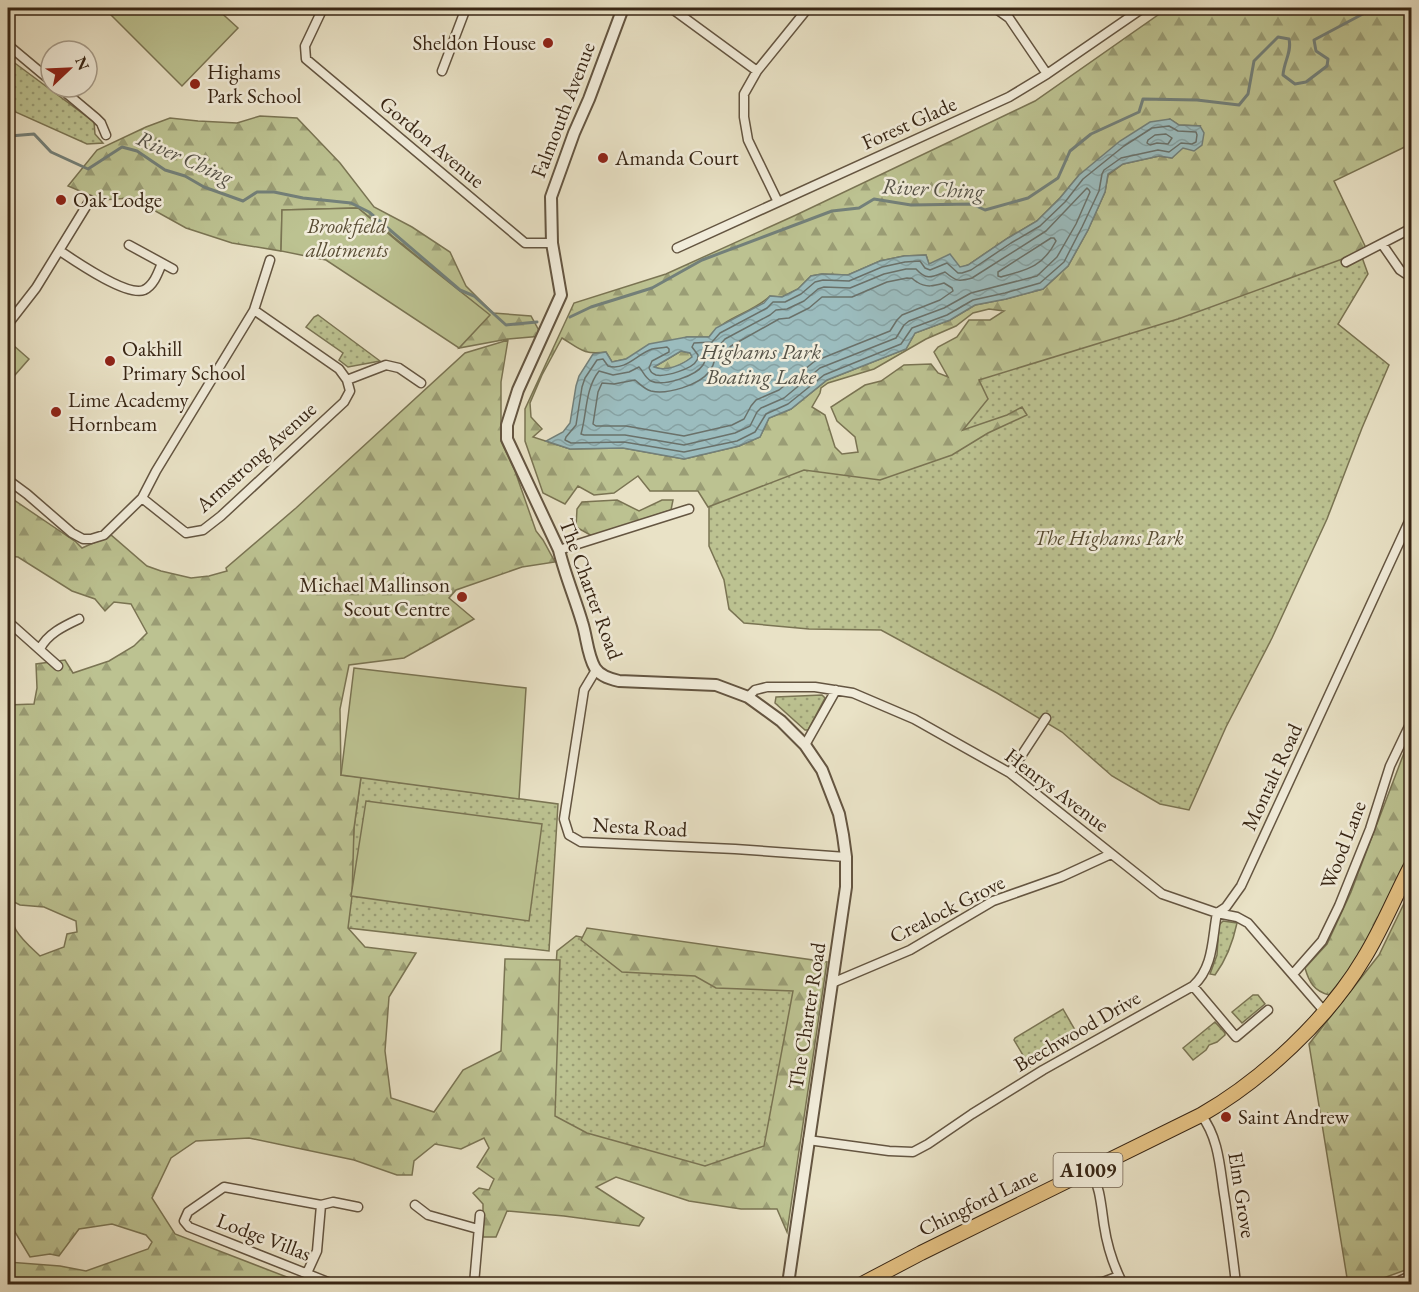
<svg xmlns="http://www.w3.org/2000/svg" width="1419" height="1292" viewBox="0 0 1419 1292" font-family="'EB Garamond',serif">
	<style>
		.grass { fill: url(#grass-dots); stroke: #7a7453; stroke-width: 1.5 }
		.forest { fill: url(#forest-firs); stroke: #7a7453; stroke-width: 1.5; fill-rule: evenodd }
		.garden { fill: #bcc291; stroke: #7a7453; stroke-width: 1.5 }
		.water { fill: url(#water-waves); stroke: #73807a; stroke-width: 1.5; fill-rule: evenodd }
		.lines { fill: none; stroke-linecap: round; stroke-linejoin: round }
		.shore { stroke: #6a716a; stroke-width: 1.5 }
		.stream { stroke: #73807a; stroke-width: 3 }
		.minor-casing { stroke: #645541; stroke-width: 11 }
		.tertiary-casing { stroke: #645541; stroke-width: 14 }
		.primary-casing { stroke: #382615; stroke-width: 16 }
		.minor { stroke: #f1ecda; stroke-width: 8 }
		.tertiary { stroke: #f1ecda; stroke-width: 10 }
		.primary { stroke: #e4c183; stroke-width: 14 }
		.poi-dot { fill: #8f2418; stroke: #f1ecda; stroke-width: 2 }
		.labels { text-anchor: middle; stroke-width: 5; stroke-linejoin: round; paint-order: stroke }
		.shield { fill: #f1ecda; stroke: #706150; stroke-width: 1.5 }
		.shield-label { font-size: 20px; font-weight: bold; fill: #382615 }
		.poi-label { font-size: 21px; fill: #382615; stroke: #f1ecda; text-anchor: start }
		.street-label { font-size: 21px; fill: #382615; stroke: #f1ecda }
		.park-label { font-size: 21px; font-style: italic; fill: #594d34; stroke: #f1ecda }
		.water-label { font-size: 22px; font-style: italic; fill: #565348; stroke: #f1ecda }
	</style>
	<defs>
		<pattern id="grass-dots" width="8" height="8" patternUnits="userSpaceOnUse" patternTransform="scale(1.5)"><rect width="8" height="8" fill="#bcc291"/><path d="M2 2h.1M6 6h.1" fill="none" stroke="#9a9d75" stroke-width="1.8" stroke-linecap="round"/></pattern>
		<pattern id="forest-firs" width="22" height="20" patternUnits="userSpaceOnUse" patternTransform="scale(1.5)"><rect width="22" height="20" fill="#bcc291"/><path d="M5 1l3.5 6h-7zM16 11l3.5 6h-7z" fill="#9a9d75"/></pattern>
		<pattern id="water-waves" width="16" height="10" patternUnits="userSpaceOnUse" patternTransform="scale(1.5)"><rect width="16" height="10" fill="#9bbcbe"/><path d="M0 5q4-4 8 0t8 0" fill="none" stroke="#86a1a2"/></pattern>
	</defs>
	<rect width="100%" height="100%" fill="#e9e2c6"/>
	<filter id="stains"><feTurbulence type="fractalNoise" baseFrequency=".00333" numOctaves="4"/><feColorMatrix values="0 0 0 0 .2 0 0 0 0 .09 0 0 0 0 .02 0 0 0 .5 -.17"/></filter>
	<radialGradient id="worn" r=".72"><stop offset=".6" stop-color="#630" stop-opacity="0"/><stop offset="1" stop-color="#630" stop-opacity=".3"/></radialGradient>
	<path class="grass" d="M8,58L94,122L95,134L103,143L87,144L11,110L8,106Z
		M1359,249L1368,274L1338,324L1389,365L1362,428L1327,519L1272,638L1226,727L1189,810L1160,804L1112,776L1062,732L997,693L881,630L809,629L744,623L729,609L724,580L709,546V505L796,470L872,458L971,380Z
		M318,315L380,361L348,367L339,360L343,353L306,327L314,317Z
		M822,695L825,698L808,730H805L775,703L776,697Z
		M361,777L558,804L549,951L348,928L354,828Z
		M1223,921L1237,923C1233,942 1226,960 1215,975L1210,974L1217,955L1219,925Z
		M576,936L797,982L769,1174L621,1157L546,1118L557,951Z
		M1253,995H1258L1265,1004L1242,1023L1232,1012Z
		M1063,1009L1079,1037L1030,1067L1014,1040L1015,1038Z
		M1215,1022L1225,1033V1035L1217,1042L1209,1045L1206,1050L1193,1060L1183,1048Z"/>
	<path class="forest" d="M1168,8H1411V144L1334,181L1367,250L1178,319L979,380L988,399L963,430L1007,415L1022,407L1027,415L988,433L952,455L880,480L804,470L708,507L698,491H650L638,476L614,493L594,495L578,486L565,504L543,493L525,441V409L574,303L666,274L796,215L1035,101ZM1170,119L1179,125L1200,126L1172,158L1159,156L1123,164L1108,175L1105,192L1088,230L1068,266L1043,289L1006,299L975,305L950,320L915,333L906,349L827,380L791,409L769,418L760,437L739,446L684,459L623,448L570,449L533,437L542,429L531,417L530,403L542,375L562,338C580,349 583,355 606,352L612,362L626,359L687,337H709C724,317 753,313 770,296L782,297L798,289L811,276L822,274L848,275L880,261L904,256L926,255L929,264L960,268L968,265L1008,238L1037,221L1060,198L1079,175ZM989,309L1004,311L990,320H969L957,337L938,347L934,352L948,377L938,373L931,364L904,365L881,381L865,385L831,407L837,421L855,437L858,452L842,454L835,447L825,415L812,407L820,393L821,388L828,383L874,369L926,339L956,326L973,313Z
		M260,116L297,118L340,163L374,207L412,227L450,252L466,286L493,313L531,316L542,336L508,339L459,348L489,315L358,208L282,210L281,251L232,243L186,228L132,198L101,200L68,186L97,150L146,127L170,118L198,121L237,123Z
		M508,340L501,382V441L515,471L536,531L543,540L555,562L522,567L456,590L449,598L474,619L404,658L349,665L340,709L341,775L361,777L354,828L352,896L348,928L365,947L416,953L389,997L385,1051L391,1098L434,1112L463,1070L501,1051L505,959L560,960L555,1116L587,1133L705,1166L764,1146L793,991L716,988L695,976L622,972L581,940L587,928L827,962L787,1232L777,1209H741L689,1201L616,1177L596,1187L644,1218L639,1226L564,1216L507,1211L496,1237H483V1204L473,1193L479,1188L489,1190L494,1179L477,1167L489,1148L484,1138L461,1149L435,1144L414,1161L412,1175H397L354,1160L249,1138L196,1141L171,1158L152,1198L175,1234L305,1284H8V1262L60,1266L86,1271L148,1249L152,1242L146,1235L112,1224L79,1229L59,1256L50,1254L30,1257L12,1227H8V705L34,704L37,688L36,664L65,660L73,673L109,661L134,646L147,633L131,604L114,602L105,611L95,599L72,591L18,557L8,556V496L76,542L82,548L111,535L147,566L161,571L191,578L209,576L227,571L226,568L296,508L465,353ZM12,901L20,905L44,907L76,921L77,932L67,934L64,947L40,956C22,939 7,928 12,901Z
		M681,351L690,353L693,357C682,365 666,373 654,367Z
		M617,500L639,511L662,500H673L671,510L592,536L576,527L577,509L582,502Z
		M1411,737V851L1361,955L1329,995C1314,991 1309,982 1305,968L1327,944L1351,892L1404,753Z
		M1411,889V1268L1367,1284H1348L1309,1044L1379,955Z"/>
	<path class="garden" d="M107,8H216L238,28L182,86L105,9Z
		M358,208L397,241L490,315L459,348L326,260L281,251L282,210Z
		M13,345L29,359L8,383V351Z
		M354,668L526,688L519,799L341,775Z
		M366,801L542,824L529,921L351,896Z"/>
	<path class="water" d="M1170,119L1179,125L1200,126L1204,133L1202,145L1194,151L1183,148L1172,158L1159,156L1123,164L1108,174L1105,192L1088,230L1068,266L1043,289L1006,299L975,305L950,320L915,333L906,349L827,380L791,409L769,418L760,437L739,446L684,459L623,448L570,449L546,441L563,432L570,423L576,386L579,376L593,354L606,352L612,362L626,359L649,344L687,337H709L716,328L764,303L770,296L782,297L798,289L811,276L822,274L848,275L880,261L904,256L926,255L929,264L950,254L960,267L968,265L1008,238L1037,221L1060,198L1079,175L1120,141L1150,122ZM681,351L690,353L692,357C682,365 666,372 654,367Z"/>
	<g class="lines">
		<path class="shore" d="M1169,126L1178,131L1196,132L1197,135L1196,142L1192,144L1181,143L1169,152L1158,150L1121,158L1104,170L1102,174L1099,191L1082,227L1064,262L1040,283L1005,293L973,300L947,315L912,328L901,344L824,375L788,404L766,414L755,432L737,441L684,452L624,442L571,443L565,440L566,437L576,425L582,387L585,378L597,360L603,359L608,366C626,371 637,354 652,349C657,348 662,348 667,347L669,349V352L652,361L649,368C651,372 651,373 656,375C665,377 693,369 697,360C698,359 698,357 698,355L692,347L694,343L712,342L720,333L767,308L773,302H785L801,294L815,282L823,280L849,281L882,267L905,262L920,261L925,268L930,270L947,263L958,273H962L971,270L1011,243L1040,226L1065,202L1083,179L1124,146L1152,128Z
			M1166,134L1172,138L1168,144L1157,143L1150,145L1147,143L1148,140L1155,135Z
			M1087,188L1089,190L1090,192L1076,224L1057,257L1037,276L971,293L944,308L909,321L904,325L896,338L820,368L784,398L761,408L757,412L750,426L735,433L684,445L625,435H584L581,434C587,413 585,389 599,371L613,375L629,372L639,367C643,371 645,378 651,381C663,387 696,376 703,365C706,361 706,356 706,351L717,348L725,339L770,315L776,310L787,309L804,301L818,289L824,287L850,288L884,274L906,269H916C927,281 932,277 945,272C956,281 958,282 972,278L1046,231Z
			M1051,238H1054L1056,241C1043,267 1026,270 1001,277L998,276V272Z
			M907,278C916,279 909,277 917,282C926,288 934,286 944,283L952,288L953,291L940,300L902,315L897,320L890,331L815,361L779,390L756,400L751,406L744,419L732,425L684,436L626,426H596L593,424L598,392L602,383L614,384L635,380C640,384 644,389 651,391C667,395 699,385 709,372C712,368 714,364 715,359L723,354L731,346L779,319L789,318L809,308L822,297H852L887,282Z"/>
		<path class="stream" d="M8,135L10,136L34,134L51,152L88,169L122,147L137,151L165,170L185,176L204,187L243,201L257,192H274L303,198L351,203L369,212L460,290L474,296L506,325L537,322
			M570,317L591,307L652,288L702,260L832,211L859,208L874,199L911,205L972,204L985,210L1028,198L1058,178L1070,151L1091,134L1139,112L1143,99L1197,100L1239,105L1248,94L1254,61L1278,37L1289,39C1292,52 1284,61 1283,75L1295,84L1306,82L1327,66L1328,59L1316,51L1314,40L1374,8"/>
		<g class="minor-casing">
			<path id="minor" d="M323,8L305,46L306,59L525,243H552
				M671,8L757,71
				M995,8L1009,18L1047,74
				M8,45L51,81
				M442,71L466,8
				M59,87L96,118L101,123L106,135
				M778,202L748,140L744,117V94L757,71L808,8
				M1382,244L1400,270L1412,278
				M129,245L173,269
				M677,248L1009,97L1047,74L1143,8
				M60,251C75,261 127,297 144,290C154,285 158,273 162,263
				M1346,262L1412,228
				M8,324L36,288L90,200
				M347,380L386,365L399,368L421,383
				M8,480L27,494L72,533L83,539H91L104,535L142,498L156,471L254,310L270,260
				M142,498L186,533L203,530L221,516L344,402L350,391L347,380L339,369L254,310
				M559,550L689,509
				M8,627L12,625L58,666
				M40,649C47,634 64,626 79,619
				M596,670L584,690L564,819L569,835L581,842L735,849L846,857
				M748,697L755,690L767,687H815L853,693L914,719L1010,773L1162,894L1217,913L1237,917L1248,923L1324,1011
				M805,745L836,690
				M1010,773L1046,718
				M1217,913L1226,907L1241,886L1412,515
				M1293,974L1322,941L1339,906L1370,829L1390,766L1412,720
				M832,983L910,950L993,901L1061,877L1111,854
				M1193,986L1236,1037L1268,1010
				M1201,1115C1220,1139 1220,1172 1225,1200C1229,1228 1233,1256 1236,1284
				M808,1140L889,1151L913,1152L928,1144L972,1114L1043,1070L1193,986C1214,967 1212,938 1217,913
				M1091,1169C1100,1188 1101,1204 1104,1225C1107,1245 1114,1267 1123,1284
				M415,1205L428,1215L478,1229
				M307,1273L317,1251L321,1205
				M333,1284L189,1227L184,1221L188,1212L224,1187L321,1205L333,1202L358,1207
				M474,1284L480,1215
				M1069,1284L1103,1282L1119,1276
				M1393,1284L1412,1275"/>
		</g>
		<g class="tertiary-casing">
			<path id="tertiary" d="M623,8L589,99L574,133L551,197L552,243L561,295L518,390L507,425V439L559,550C565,575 575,598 582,622C587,637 587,654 595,668C600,676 610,679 619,681L716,685L748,697L781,721L805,745L822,770L839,814L843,835L846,857V887L788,1284"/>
		</g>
		<g class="primary-casing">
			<path id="primary" d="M862,1284L921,1253L1201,1115C1262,1080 1328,1019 1364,958C1382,929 1396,894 1412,864"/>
		</g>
		<use href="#minor" class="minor"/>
		<use href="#tertiary" class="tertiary"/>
		<use href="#primary" class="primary"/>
	</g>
	<g class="poi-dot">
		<circle cx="548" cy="43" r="6"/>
		<circle cx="195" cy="84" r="6"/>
		<circle cx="603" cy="158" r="6"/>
		<circle cx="61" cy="200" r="6"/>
		<circle cx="110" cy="361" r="6"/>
		<circle cx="56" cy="412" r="6"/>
		<circle cx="462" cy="597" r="6"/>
		<circle cx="1226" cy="1117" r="6"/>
	</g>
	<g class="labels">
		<rect class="shield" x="1053.5" y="1153" width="69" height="34" rx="4.5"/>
		<g class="shield-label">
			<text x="1088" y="1177">A1009</text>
		</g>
		<g class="poi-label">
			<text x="536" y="50" text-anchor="end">Sheldon House</text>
			<text x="207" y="79">Highams<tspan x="207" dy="24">Park School</tspan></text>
			<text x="615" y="165">Amanda Court</text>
			<text x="73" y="207">Oak Lodge</text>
			<text x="122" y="356">Oakhill<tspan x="122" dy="24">Primary School</tspan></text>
			<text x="68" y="407">Lime Academy<tspan x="68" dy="24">Hornbeam</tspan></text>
			<text x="450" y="592" text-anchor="end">Michael Mallinson<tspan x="450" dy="24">Scout Centre</tspan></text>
			<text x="1238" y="1124">Saint Andrew</text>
		</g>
		<g class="street-label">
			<text transform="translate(563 110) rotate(-69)" y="7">Falmouth Avenue</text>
			<text transform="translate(909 123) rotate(-24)" y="7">Forest Glade</text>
			<text transform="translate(432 142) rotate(40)" y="7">Gordon Avenue</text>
			<text transform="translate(256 457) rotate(-42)" y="7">Armstrong Avenue</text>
			<text transform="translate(591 589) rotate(70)" y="7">The Charter Road</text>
			<text transform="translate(1272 777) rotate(-65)" y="7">Montalt Road</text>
			<text transform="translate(1057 790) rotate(37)" y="7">Henrys Avenue</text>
			<text transform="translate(640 827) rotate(3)" y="7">Nesta Road</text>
			<text transform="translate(1343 845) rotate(-69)" y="7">Wood Lane</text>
			<text transform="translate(947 909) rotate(-27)" y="7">Crealock Grove</text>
			<text transform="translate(807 1016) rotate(-81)" y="7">The Charter Road</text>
			<text transform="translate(1077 1031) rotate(-30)" y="7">Beechwood Drive</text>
			<text transform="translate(1242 1195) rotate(81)" y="7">Elm Grove</text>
			<text transform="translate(978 1202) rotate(-26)" y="7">Chingford Lane</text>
			<text transform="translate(264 1237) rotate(21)" y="7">Lodge Villas</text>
		</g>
		<g class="park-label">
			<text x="347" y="233">Brookfield<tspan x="347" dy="24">allotments</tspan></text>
			<text x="1109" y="545">The Highams Park</text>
		</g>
		<g class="water-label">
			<text transform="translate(185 157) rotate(24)" y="8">River Ching</text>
			<text transform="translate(933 188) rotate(3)" y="8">River Ching</text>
			<text x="761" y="359">Highams Park<tspan x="761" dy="25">Boating Lake</tspan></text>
		</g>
	</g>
	<rect width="1419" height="1292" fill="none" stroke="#e9e2c6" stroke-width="30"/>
	<rect x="9" y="9" width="1401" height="1274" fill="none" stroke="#382615" stroke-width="3"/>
	<rect x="15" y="15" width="1389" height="1262" fill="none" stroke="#382615" stroke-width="1.5"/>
	<g transform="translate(69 69) rotate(67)"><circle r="28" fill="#f1ecda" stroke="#a79d8b" stroke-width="1.5"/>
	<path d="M0-4.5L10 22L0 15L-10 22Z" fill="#8f2418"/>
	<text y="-9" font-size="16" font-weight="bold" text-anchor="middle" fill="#382615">N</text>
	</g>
	<rect width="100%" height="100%" filter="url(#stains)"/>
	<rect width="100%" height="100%" fill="url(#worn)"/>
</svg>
